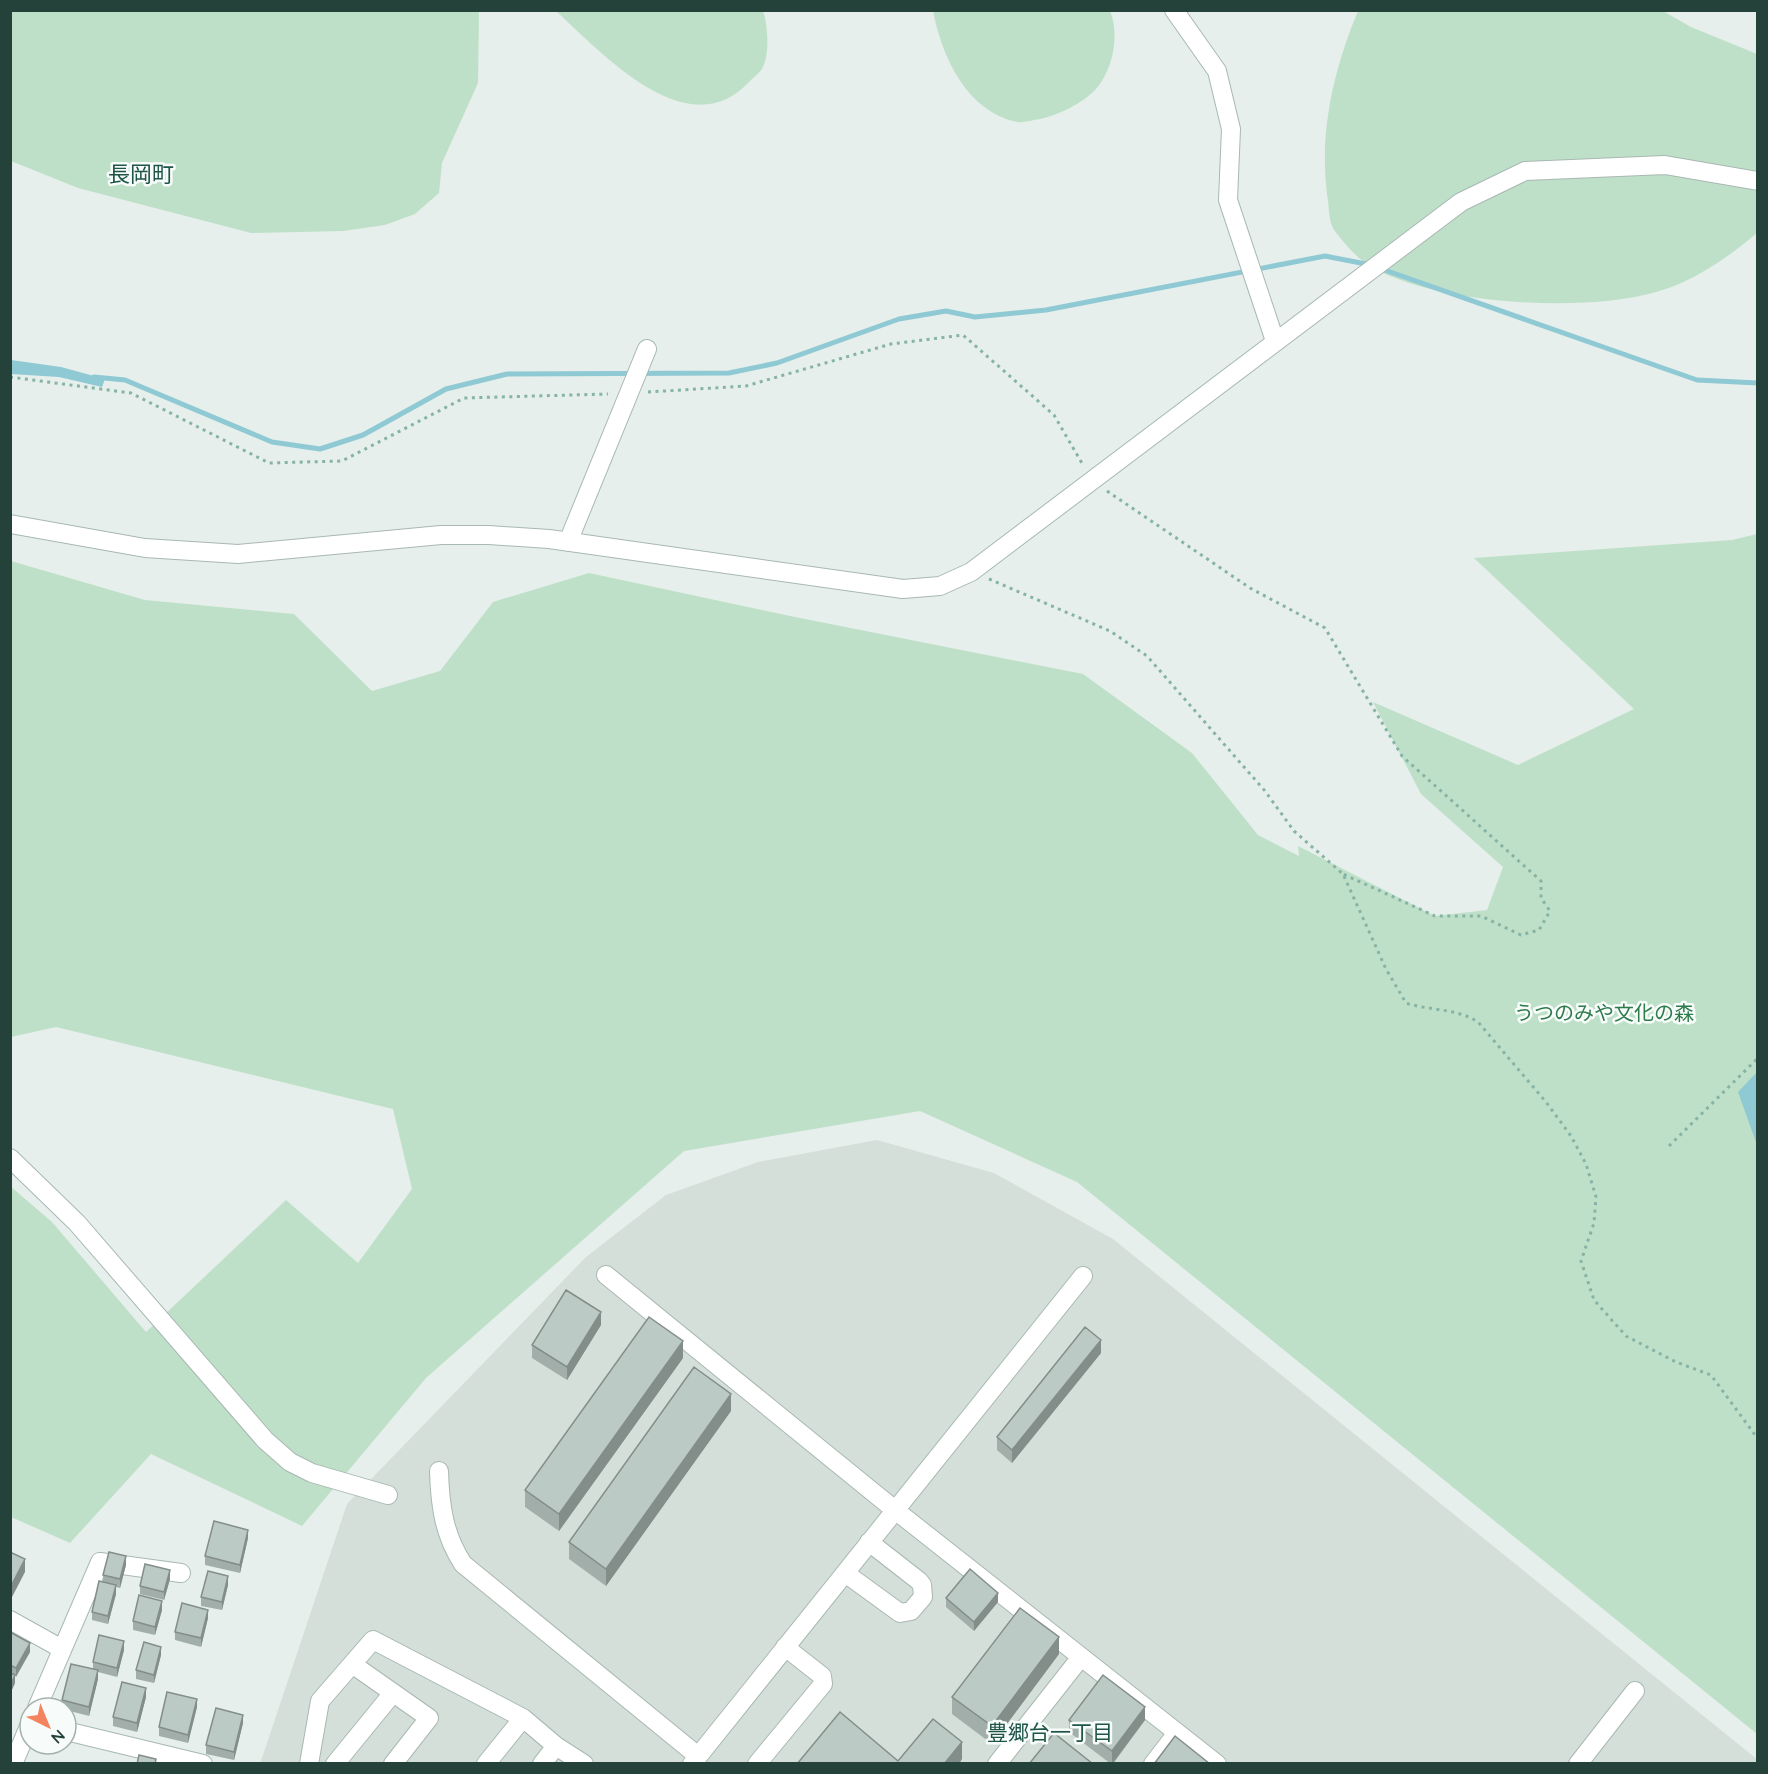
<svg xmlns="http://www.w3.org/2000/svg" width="1768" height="1774" viewBox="0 0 1768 1774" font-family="Quicksand,'Noto Sans JP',sans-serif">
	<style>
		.built { fill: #d4dfda }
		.green { fill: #bfe0c8 }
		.water { fill: #8ec9d4 }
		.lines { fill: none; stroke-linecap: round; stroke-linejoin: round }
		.stream { stroke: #8ec9d4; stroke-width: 5 }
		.minor-casing { stroke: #a8b8b2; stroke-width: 20 }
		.path { stroke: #86b3a5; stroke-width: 3; stroke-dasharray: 3 4.5; stroke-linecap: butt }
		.minor { stroke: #fff; stroke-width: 18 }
		.wall { fill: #a1aea9 }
		.shaded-wall { fill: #838d89 }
		.building { fill: #bbcac4; stroke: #838d89; stroke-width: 1.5 }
		.labels { text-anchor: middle; stroke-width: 5; stroke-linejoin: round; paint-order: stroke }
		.park-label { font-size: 20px; fill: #2d7a4b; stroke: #f7fbf9 }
		.neighbourhood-label { font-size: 21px; fill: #1f5548; stroke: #f7fbf9 }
		.quarter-label { font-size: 22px; fill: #1f5548; stroke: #f7fbf9 }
	</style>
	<rect width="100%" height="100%" fill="#e6efeb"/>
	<path class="built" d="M877,1140L994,1173L1113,1239L1758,1760L1757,1764H260L347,1504L586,1257L666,1195L758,1162Z"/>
	<path class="green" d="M10,11H479L478,83L442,163L439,193L415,214L385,225L343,231L251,233L78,188L11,161Z
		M556,11H763C768,25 770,55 762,69C759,73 753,78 749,82C688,148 602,53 556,11Z
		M933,11H1110C1120,34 1113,70 1096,89C1082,104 1058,115 1040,119C1033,120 1023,123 1017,122C966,111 942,56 933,11Z
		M1358,11H1663L1691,27L1757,54V233C1729,257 1693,282 1656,292C1585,313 1430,305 1367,264C1356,257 1340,239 1333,228C1329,221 1329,209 1328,201C1318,136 1333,71 1358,11Z
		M1757,534V1734L1077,1182L920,1111L684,1151L426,1378L302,1526L151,1454L70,1543L11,1517L10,1186L52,1222L146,1332L286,1200L358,1263L412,1189L393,1109L56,1027L11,1037V561L145,600L294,614L372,691L440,671L493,602L589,573L790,616L1083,674L1192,753L1258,835L1299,856L1298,846L1435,916L1487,910L1503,867L1421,794L1373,702L1518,765L1634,709L1474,558L1732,540Z"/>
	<path class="water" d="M11,360L61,367L105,379L102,387L59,377L11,374Z
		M1757,1072V1145L1738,1092Z"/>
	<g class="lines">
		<path class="stream" d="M1379,268L1697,380L1758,383
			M94,377L125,380L272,442L320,449L363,435L446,389L507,374L729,373L777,363L899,319L946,311L975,317L1046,310L1325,256L1371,265"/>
		<g class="minor-casing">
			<path id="minor" d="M1174,10L1217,71L1231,129L1228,200L1275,341
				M10,524L145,548L238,554L441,535H489L549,539L903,589L940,586L971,572L1461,202L1525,171L1665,165L1758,181
				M568,542L647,349
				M10,1158L77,1223L265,1440L290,1462L312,1473L388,1495
				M606,1275L895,1510L1217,1764
				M439,1471C440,1506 444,1535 463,1564L698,1756
				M845,1573L900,1613L911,1611L923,1597L922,1585L919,1581L869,1542
				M10,1620L62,1649
				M352,1664L429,1718L393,1764
				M37,1708L100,1562L181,1573
				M66,1731L203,1764
				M13,1764L30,1724
				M309,1764L320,1701L373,1640L523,1718
				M335,1764L393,1693
				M486,1764L523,1718L556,1746L584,1764
				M542,1764L556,1746
				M692,1764L1083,1276
				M757,1764L823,1684L822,1676L785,1647
				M997,1764L1081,1657
				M1153,1764L1177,1733
				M1578,1764L1635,1691"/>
		</g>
		<path class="path" d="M10,377L131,393L269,463L342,461L464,398L608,394
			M648,392L746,386L891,344L963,335L1054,415L1083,465
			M1107,491L1250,588L1325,628L1402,756L1541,881V898L1550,911L1539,930L1521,935L1481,916H1435L1343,874
			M989,579L1110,631L1147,656L1265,791L1294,831L1343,874L1386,969L1406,1003C1430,1011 1457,1008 1478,1022L1546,1102L1571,1136L1586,1164L1596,1197L1594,1223L1581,1261L1594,1300L1626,1336L1676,1362L1711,1375L1758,1439
			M1669,1146L1758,1058"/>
		<use href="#minor" class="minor"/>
	</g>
	<path class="wall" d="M601,1325L567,1380L532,1358V1345Z
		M1101,1353L1012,1463L997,1450V1437Z
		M683,1358L559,1531L525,1507V1490Z
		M731,1411L606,1586L569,1559V1542Z
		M248,1538L240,1573L205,1565V1556Z
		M126,1565L120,1588L116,1587V1594L108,1624L92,1620V1612L103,1582V1575Z
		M170,1579L164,1600L140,1594V1586Z
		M228,1585L222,1610L201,1606V1597Z
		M946,1598L998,1602L974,1631L946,1607Z
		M162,1610L155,1635L133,1630V1621Z
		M208,1618L201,1647L175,1640V1632Z
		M10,1632L30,1652L15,1677V1683L10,1694Z
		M124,1650L117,1677L98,1672V1679L89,1716L66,1710V1708H62V1700L93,1669V1662Z
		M1059,1654L992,1744L952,1714V1697Z
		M161,1655L154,1683L136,1679V1670Z
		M146,1697L137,1732L113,1726V1717Z
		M197,1707L188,1743L159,1736V1727Z
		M1069,1720H1145L1113,1764H1111L1069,1732Z
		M243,1723L234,1760L206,1754V1745Z"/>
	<path class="shaded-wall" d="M601,1312V1325L567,1380V1367Z
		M1101,1340V1353L1012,1463V1450Z
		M683,1341V1358L559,1531V1514Z
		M731,1394V1411L606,1586V1569Z
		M248,1530V1538L240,1573V1565Z
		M126,1556V1565L120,1588V1579Z
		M25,1559V1572L10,1601V1588Z
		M170,1570V1579L164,1600V1592Z
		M228,1576V1585L222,1610V1602Z
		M116,1585V1594L108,1624V1616Z
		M998,1593V1602L974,1631V1622Z
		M162,1601V1610L155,1635V1627Z
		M208,1610V1618L201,1647V1638Z
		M1059,1637V1654L992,1744V1726Z
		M124,1641V1650L117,1677V1668Z
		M30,1643V1652L16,1677V1668Z
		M161,1647V1655L154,1683V1675Z
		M98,1670V1679L89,1716V1707Z
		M15,1675V1683L10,1694V1686Z
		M146,1688V1697L137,1732V1723Z
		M197,1699V1707L188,1743V1735Z
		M1145,1707V1720L1112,1764V1751Z
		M243,1715V1723L234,1760V1752Z
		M962,1742V1759L959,1764H944Z"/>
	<path class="building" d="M566,1290L601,1312L567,1367L532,1345Z
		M649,1317L683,1341L559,1514L525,1490Z
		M1085,1327L1101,1340L1012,1450L997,1437Z
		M694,1367L731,1394L606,1569L569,1542Z
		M214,1521L248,1530L240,1565L205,1556Z
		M10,1552L25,1559L10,1588Z
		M109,1552L126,1556L120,1579L103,1575Z
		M145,1564L170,1570L164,1592L140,1586Z
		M970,1569L998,1593L974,1622L946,1598Z
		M208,1571L228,1576L222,1602L201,1597Z
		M99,1581L116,1585L108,1616L92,1612Z
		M139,1595L162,1601L155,1627L133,1621Z
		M182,1603L208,1610L201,1638L175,1632Z
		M1020,1608L1059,1637L992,1726L952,1697Z
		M10,1632L30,1643L16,1668L10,1665Z
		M99,1635L124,1641L117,1668L93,1662Z
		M144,1642L161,1647L154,1675L136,1670Z
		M71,1664L98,1670L89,1707L62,1700Z
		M10,1673L15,1675L10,1686Z
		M1103,1675L1145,1707L1112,1751L1069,1720Z
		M122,1682L146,1688L137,1723L113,1717Z
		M167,1692L197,1699L188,1735L159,1727Z
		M216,1708L243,1715L234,1752L206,1745Z
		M840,1712L898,1761L933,1719L962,1742L944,1764H797Z
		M1054,1733L1093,1764H1029Z
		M1175,1736L1210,1764H1154Z
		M139,1755L156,1759L155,1764H137Z"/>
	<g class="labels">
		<g class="park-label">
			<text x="1604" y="1020">うつのみや文化の森</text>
		</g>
		<g class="neighbourhood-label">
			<text x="1050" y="1740">豊郷台一丁目</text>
		</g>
		<g class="quarter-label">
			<text x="141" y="182">長岡町</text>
		</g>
	</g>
	<rect width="1768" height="1774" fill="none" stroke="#24423a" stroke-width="24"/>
	<g transform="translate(48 1726) rotate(137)"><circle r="28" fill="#f7fbf9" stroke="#a3b1ad" stroke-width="1.5"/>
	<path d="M0-4.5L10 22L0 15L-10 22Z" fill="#f4845f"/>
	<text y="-9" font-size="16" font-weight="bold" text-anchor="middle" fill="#24423a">N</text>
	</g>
</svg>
